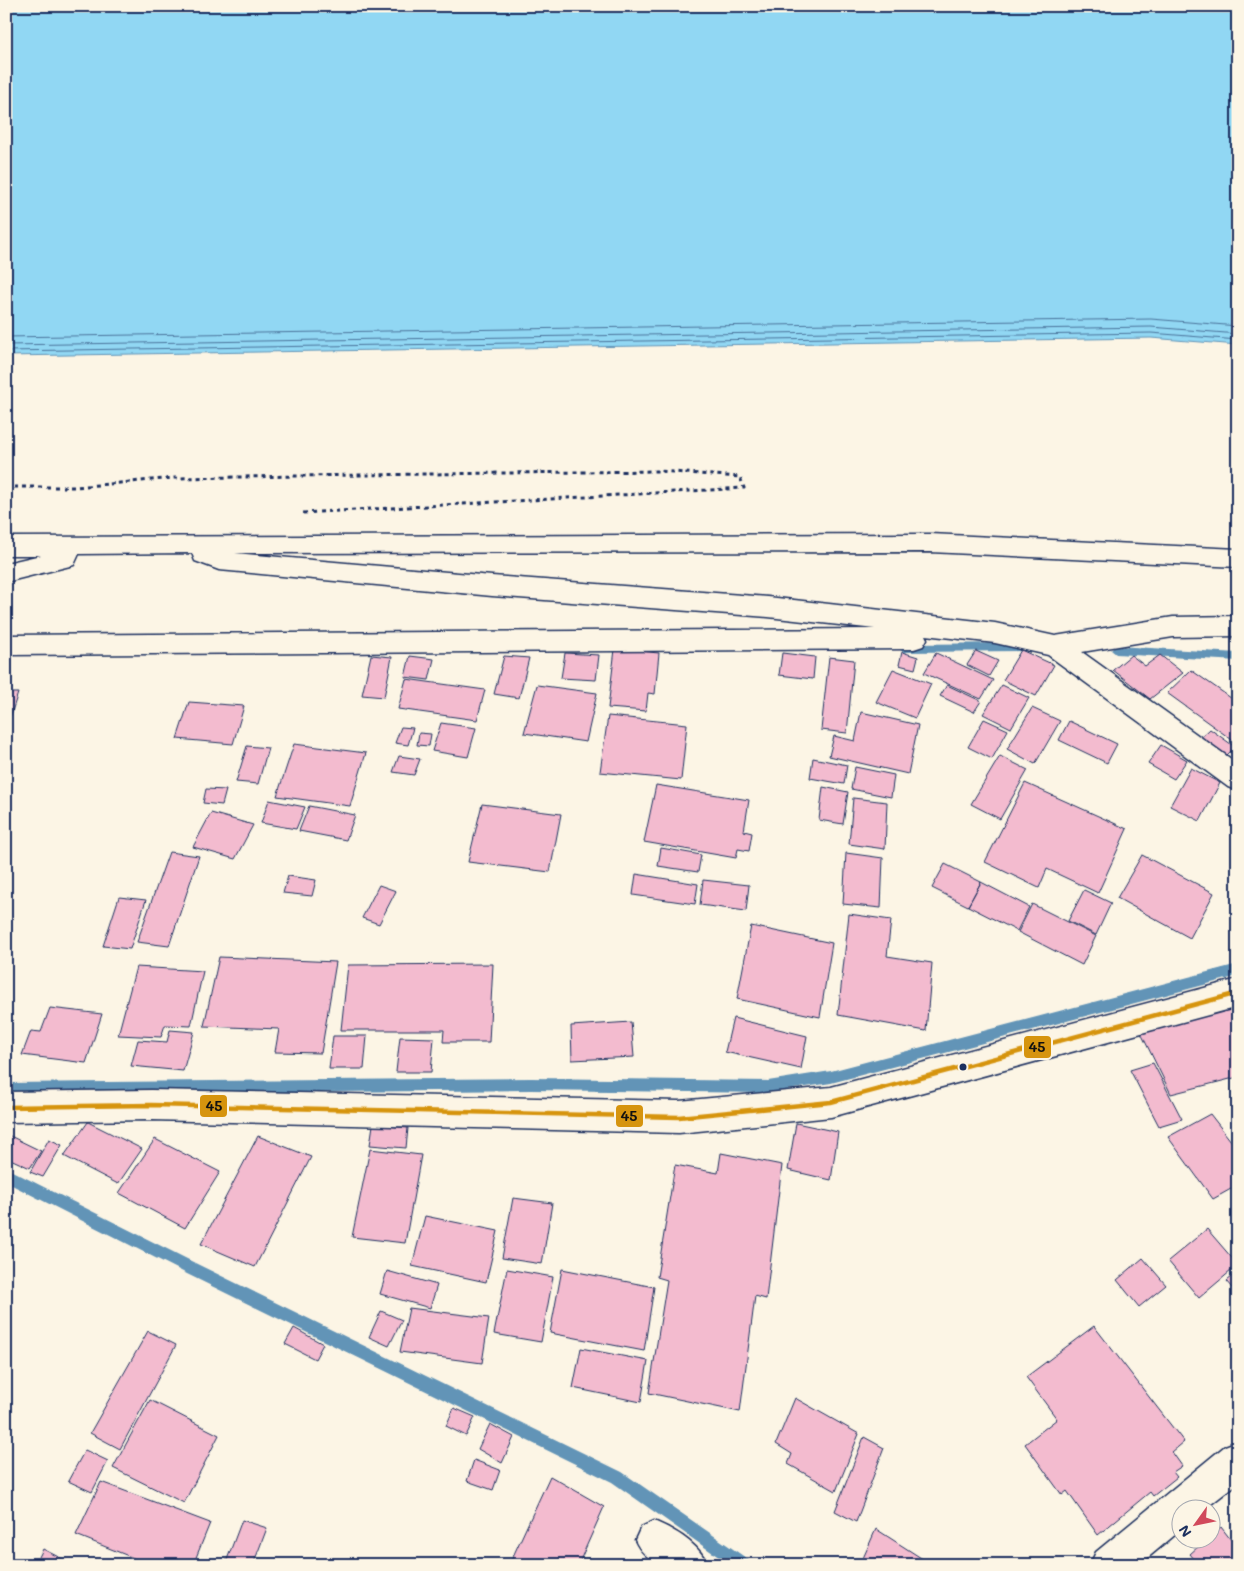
<svg xmlns="http://www.w3.org/2000/svg" width="1244" height="1571" viewBox="0 0 1244 1571" font-family="Mali,sans-serif">
	<style>
		.water { fill: #91d7f3; stroke: #6294b7 }
		.lines { fill: none; stroke-linecap: round; stroke-linejoin: round }
		.shore { stroke: #4a729a; stroke-width: 1 }
		.stream { fill: #6294b7; fill-rule: evenodd }
		.building { fill: #f3bbcf; stroke: #1b2f5e }
		.minor-casing { stroke: #1b2f5e; stroke-width: 3 }
		.path { stroke: #1b2f5e; stroke-width: 3; stroke-dasharray: 4 4; stroke-linecap: butt }
		.minor { fill: #fcf5e5; fill-rule: evenodd }
		.bus-1-casing { stroke: #fcf5e5; stroke-width: 8 }
		.bus-1 { stroke: #d6940e; stroke-width: 4.5 }
		.bus-dot { fill: #1b2f5e; stroke: #fcf5e5; stroke-width: 2 }
		.line-badge { stroke: #fcf5e5; stroke-width: 2 }
		.pale-badge-label { font-size: 14px; text-anchor: middle; font-weight: bold; fill: #111 }
	</style>
	<rect width="100%" height="100%" fill="#fcf5e5"/>
	<filter id="ink" filterUnits="userSpaceOnUse"><feTurbulence type="fractalNoise" baseFrequency=".02" numOctaves="2"/><feDisplacementMap in="SourceGraphic" scale="10" xChannelSelector="R" yChannelSelector="G"/><feConvolveMatrix kernelMatrix="1 2 1 2 8 2 1 2 1" color-interpolation-filters="sRGB"/></filter>
	<g filter="url(#ink)">
		<path class="water" d="M6,6H1238V345L1151,338L6,356Z"/>
		<g class="lines">
			<path class="shore" d="M6,337L1151,319L1238,326
				M6,345L1151,327L1238,334
				M6,351L1151,333L1238,340"/>
			<path class="stream" d="M1027,643L1032,647L1027,651L903,652L898,648L903,644Z
				M1116,646L1238,653V661L1116,654L1111,650Z
				M1238,964V976L831,1083L768,1093L531,1090L6,1095V1083L531,1078L768,1081L831,1071Z
				M6,1168L195,1263L622,1472L749,1560L752,1565H730L612,1482L185,1273L6,1182Z"/>
		</g>
		<path class="building" d="M615,649L659,653L655,694L648,693L646,711L608,708Z
			M1021,650L1054,665L1036,696L1003,680Z
			M976,651L998,661L989,676L967,665Z
			M902,652L918,657L915,669L899,665Z
			M565,653L599,655L596,680L561,678Z
			M782,653L815,657L813,679L779,675Z
			M936,653L993,680L981,699L924,673Z
			M371,655L392,657L384,697L362,695Z
			M1131,655L1145,666L1160,655L1183,673L1150,699L1113,670Z
			M410,656L434,659L429,680L405,677Z
			M504,656L529,658L519,698L494,694Z
			M829,657L854,660L847,733L821,730Z
			M893,669L931,684L915,718L876,702Z
			M1191,670L1238,703V740L1235,742L1167,693Z
			M406,679L485,690L477,720L398,709Z
			M537,685L597,693L586,742L524,733Z
			M947,685L981,701L974,712L940,696Z
			M1002,685L1029,698L1011,728L983,714Z
			M6,693H18L6,730Z
			M189,702L244,706L233,744L177,739Z
			M1032,708L1060,721L1035,764L1007,749Z
			M861,712L918,725L908,774L829,756L834,736L855,741Z
			M608,716L687,724L681,780L600,772Z
			M984,719L1008,730L992,759L968,747Z
			M1069,721L1117,744L1107,763L1059,740Z
			M441,723L476,728L468,757L432,751Z
			M401,727L413,728L408,745L395,743Z
			M1210,729L1235,747L1222,760L1197,741Z
			M419,733L431,734L429,746L417,745Z
			M294,744L366,753L350,806L277,796Z
			M1161,745L1187,760L1174,779L1148,764Z
			M247,746L268,748L258,784L236,782Z
			M399,756L420,759L414,775L393,772Z
			M1000,756L1028,770L1000,819L971,804Z
			M813,758L847,765L844,784L810,778Z
			M855,767L894,775L891,797L851,789Z
			M1191,768L1220,783L1200,821L1170,806Z
			M1025,783L1127,829L1098,893L1047,869L1039,888L985,862Z
			M656,785L749,800L744,831L752,833L749,851L738,849L736,858L644,842Z
			M823,787L848,792L843,824L819,820Z
			M206,789L226,790L222,805L203,803Z
			M853,798L887,802L885,849L849,844Z
			M269,800L305,807L296,829L261,823Z
			M482,804L561,814L550,872L468,862Z
			M309,806L355,815L346,840L299,831Z
			M211,813L253,825L235,859L193,847Z
			M661,848L701,855L698,872L658,866Z
			M169,852L199,856L169,946L137,942Z
			M846,853L883,858L881,908L843,904Z
			M1142,855L1214,893L1190,938L1117,898Z
			M945,864L981,882L968,906L932,888Z
			M636,874L698,884L695,904L633,895Z
			M288,876L316,880L312,896L283,893Z
			M703,880L749,885L746,911L700,905Z
			M981,882L1029,907L1017,931L968,906Z
			M379,885L396,891L379,924L362,918Z
			M1084,890L1111,903L1096,935L1068,921Z
			M119,897L146,900L130,949L103,946Z
			M1032,904L1096,936L1082,965L1018,932Z
			M849,914L891,920L887,956L932,963L926,1031L838,1015Z
			M751,926L832,943L820,1017L737,999Z
			M219,957L336,962L321,1053L275,1052L279,1029L204,1026Z
			M493,964L489,1042H443L444,1030H341L348,965Z
			M136,967L203,971L191,1026L165,1025L161,1037L118,1035Z
			M1232,1003L1238,1013V1077L1171,1094L1138,1027Z
			M50,1008L102,1014L86,1063L22,1055L31,1031L41,1032Z
			M733,1018L807,1036L801,1069L725,1052Z
			M631,1022L634,1057L572,1060L571,1026Z
			M170,1030L194,1032L183,1071L131,1066L138,1040L167,1042Z
			M333,1036H367L364,1069H329Z
			M400,1037L434,1038L431,1072H396Z
			M1153,1063L1182,1119L1159,1126L1130,1070Z
			M1210,1114L1238,1150V1185L1213,1199L1168,1137Z
			M88,1122L142,1149L118,1184L64,1156Z
			M796,1123L838,1132L831,1180L788,1170Z
			M373,1125L408,1128L406,1148L370,1145Z
			M6,1134L41,1151L30,1168L6,1157Z
			M258,1136L311,1157L255,1267L201,1244Z
			M49,1139L62,1145L43,1177L30,1172Z
			M155,1139L220,1172L185,1228L119,1193Z
			M370,1149L421,1155L405,1243L352,1237Z
			M721,1153L782,1165L766,1299L755,1296L740,1412L649,1393L667,1280L657,1277L675,1165L718,1173Z
			M513,1198L552,1203L542,1264L502,1258Z
			M425,1216L498,1231L486,1282L412,1266Z
			M1207,1229L1238,1265L1199,1298L1168,1261Z
			M1143,1258L1166,1285L1139,1307L1117,1280Z
			M507,1269L553,1277L541,1342L494,1334Z
			M562,1269L654,1287L644,1351L550,1333Z
			M387,1271L437,1285L430,1308L380,1294Z
			M1238,1271V1295L1226,1281Z
			M409,1308L489,1318L482,1363L400,1352Z
			M381,1311L402,1320L389,1346L369,1337Z
			M1094,1326L1184,1442L1172,1452L1182,1466L1173,1472L1177,1477L1153,1496L1150,1492L1098,1535L1067,1491L1062,1495L1025,1444L1057,1419L1026,1377Z
			M294,1328L323,1344L315,1359L285,1344Z
			M148,1331L176,1345L120,1449L90,1433Z
			M581,1348L648,1361L641,1402L573,1388Z
			M795,1398L859,1434L836,1491L788,1464L792,1454L776,1444Z
			M150,1400L219,1435L184,1503L113,1468Z
			M454,1408L475,1417L466,1436L446,1426Z
			M490,1424L514,1437L502,1463L478,1449Z
			M864,1437L884,1448L856,1522L835,1511Z
			M85,1450L108,1461L92,1492L68,1481Z
			M474,1460L500,1470L493,1490L467,1481Z
			M550,1476L604,1507L578,1565H509Z
			M101,1482L210,1523L193,1565H151L76,1535Z
			M242,1520L267,1528L253,1565H225Z
			M1221,1527L1238,1549V1565H1199L1190,1554L1208,1538H1212V1535Z
			M876,1529L932,1565H860Z
			M43,1549L74,1565H35Z"/>
		<g class="lines">
			<g class="minor-casing">
				<path id="minor" d="M930,534L1238,549V567L930,552L235,553L492,576L768,597L995,623L1055,636L1173,617L1238,616V636L1173,637L1082,652L1238,764V791L1228,787L1048,655L995,643L925,635L927,639L923,646L914,649L6,655V635L875,629L768,617L492,596L219,570L195,561L192,553L79,554L74,565L6,582V563L41,555H6V537Z
					M1238,979V1007L831,1117L679,1133L151,1120L6,1122V1092L151,1090L679,1101L831,1087Z
					M1238,1441V1483L1206,1508H1182V1529L1139,1565H1090L1096,1552L1225,1446Z
					M654,1521C675,1530 699,1544 708,1565C677,1565 649,1571 635,1540L641,1527Z"/>
			</g>
			<path class="path" d="M6,487H76L174,478L429,474L659,471L740,477L744,488L302,513"/>
			<use href="#minor" class="minor"/>
			<g class="bus-1-casing">
				<path id="bus-1" d="M6,1107L151,1105L679,1117L831,1102L1238,993"/>
			</g>
			<use href="#bus-1" class="bus-1"/>
		</g>
	</g>
	<circle class="bus-dot" cx="963" cy="1067" r="4.5"/>
	<g class="line-badge">
		<rect x="1023" y="1035" width="29" height="24" rx="5" fill="#d6940e"/>
		<rect x="199" y="1094" width="29" height="24" rx="5" fill="#d6940e"/>
		<rect x="615" y="1104" width="29" height="24" rx="5" fill="#d6940e"/>
	</g>
	<g class="pale-badge-label">
		<text x="1037" y="1052">45</text>
		<text x="214" y="1111">45</text>
		<text x="629" y="1121">45</text>
	</g>
	<rect width="1244" height="1571" fill="none" stroke="#fcf5e5" stroke-width="25"/>
	<rect x="12" y="12" width="1219" height="1546" fill="none" stroke="#1b2f5e" stroke-width="2" filter="url(#ink)"/>
	<g transform="translate(1196 1524) rotate(237)"><circle r="24" fill="#fcf5e5" stroke="#a2a6af"/>
	<path d="M0-4L9 19L0 12L-9 19Z" fill="#d1495b"/>
	<text y="-8" font-size="14" font-weight="bold" text-anchor="middle" fill="#1b2f5e">N</text>
	</g>
</svg>
